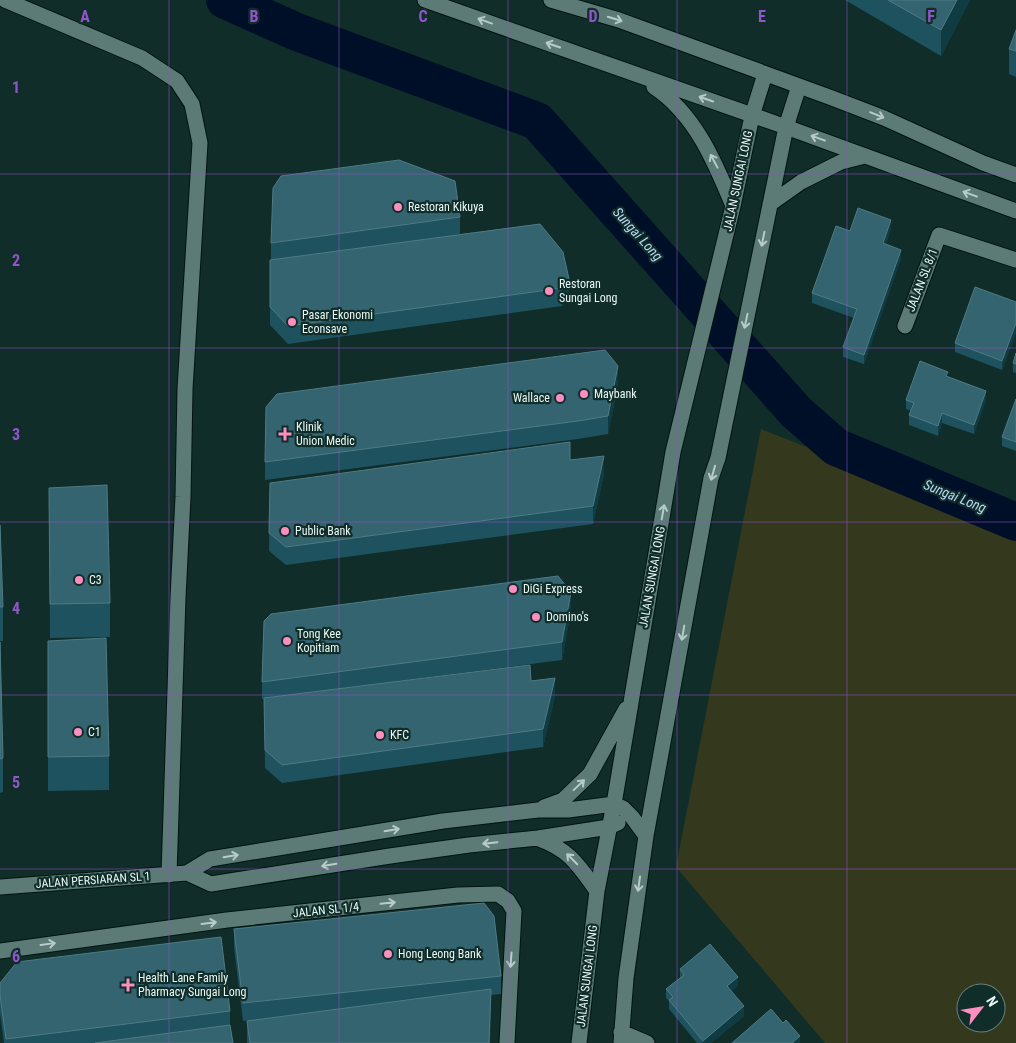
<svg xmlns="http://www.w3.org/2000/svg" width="1016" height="1043" viewBox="0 0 1016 1043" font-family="'Roboto Condensed',sans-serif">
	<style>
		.grass { fill: #34391e; fill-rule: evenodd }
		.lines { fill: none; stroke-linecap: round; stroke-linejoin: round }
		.river { stroke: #000f28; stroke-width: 38 }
		.minor-casing { stroke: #001512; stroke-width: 17 }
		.minor { stroke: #5c7b76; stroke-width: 15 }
		.wall { fill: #1d525e }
		.shaded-wall { fill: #0f3c43 }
		.building { fill: #33646f; stroke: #4f7b84 }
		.oneway { stroke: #b7ccc9 }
		.grid { fill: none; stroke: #9155ca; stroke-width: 1; stroke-opacity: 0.55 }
		.poi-dot { fill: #fd8ec0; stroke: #102d2a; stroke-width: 2 }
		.labels { text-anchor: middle; stroke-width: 4.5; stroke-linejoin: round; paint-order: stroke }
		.street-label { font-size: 12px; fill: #e8f8f5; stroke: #102d2a }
		.poi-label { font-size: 12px; fill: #e8f8f5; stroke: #102d2a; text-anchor: start }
		.water-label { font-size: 14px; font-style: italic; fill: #b9d5f5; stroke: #102d2a }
		.grid-label { font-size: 16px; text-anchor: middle; font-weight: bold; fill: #9155ca; stroke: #102d2a; stroke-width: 4.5; stroke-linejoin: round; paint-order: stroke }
	</style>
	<rect width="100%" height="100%" fill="#102d2a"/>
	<path class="grass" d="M761,429L1016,529V1043H825L676,867ZM966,993H996V1023H966Z"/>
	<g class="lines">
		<path class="river" d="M225,0L297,32L537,121L796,412L836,447L1016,522"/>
		<g class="minor-casing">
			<path id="minor" d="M5,0L142,58L177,81L192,104L200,143L185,389L183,497L178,598L169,875
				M425,0L786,127L1016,211
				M551,0L619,20L832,98L884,118L983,163L1016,175
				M654,87C695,114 715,162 733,206
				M770,204L801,182L841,162L865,156
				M905,326L939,235L1016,260
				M544,807L563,800L590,774L626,709
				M539,839C570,850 579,866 597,891
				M187,873L211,884L390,856L469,845L538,838L609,827L618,823
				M0,887L187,873L210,859L443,821L538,810H568L614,804L623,808L632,817L646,836
				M0,951L227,920L458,895L498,894L508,901L514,911L507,1043
				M621,1032L647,1043
				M579,1043L597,891L614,804L673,452L733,206L752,116L765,74
				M621,1043L626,978L646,836L711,478L718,458L786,127L799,86"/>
		</g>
		<use href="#minor" class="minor"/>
	</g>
	<path class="wall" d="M845,0H970L941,56Z
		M1016,30V77L1009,74V49Z
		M460,217V234L540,224L569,297L562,306L288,344L270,325V260H271V243Z
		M891,229L886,244L901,259L864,364L843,357V347L854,318L812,303V293L850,231Z
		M1016,302V333L1002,370L955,352V343Z
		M1016,353V373L1013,372V363Z
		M948,377L986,400L974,434L942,423L938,436L909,425V415L911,411L906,409V400Z
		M618,384L608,434L578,439L265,480V462Z
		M1016,399V451L1002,446V437Z
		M570,460L604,474L593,524L286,565L269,551L270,483Z
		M49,488L110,603V637L50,638Z
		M0,525L3,607V641H0Z
		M571,610L562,660L400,681H531L555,696L543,747L282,783L265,768L264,699H262V682Z
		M48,641L109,756V790L48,791Z
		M0,642L3,758V792L0,793Z
		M234,929L501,976V994L491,995L490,1043H247V1021L266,1019L243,1021L234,947Z
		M680,969L738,986L731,991L744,1016L711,1043H697L669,1009V1001L666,998V989L680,978Z
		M0,983L230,1011V1025L233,1043H4L0,1013Z"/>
	<path class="shaded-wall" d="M957,0H970L941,56V30Z
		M891,220V229L883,252V243Z
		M901,250V259L864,364V355Z
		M569,279V297L562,306V288Z
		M1016,323V333L1002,370V361Z
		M618,366V384L608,434V416Z
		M986,391V400L974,434V425Z
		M942,413V423L938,436V426Z
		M604,456V474L593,524V506Z
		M571,592V610L562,660V642Z
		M555,678V696L543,747V729Z
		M738,977V986L727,995V986Z
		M744,1006V1016L711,1043H703V1041Z
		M800,1036V1043H793V1042Z"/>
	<path class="building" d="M888,0H957L941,30Z
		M1016,30V51L1009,49Z
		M399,160L455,181L460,217L271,243L273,188L281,176Z
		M858,208L891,220L883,243L901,250L864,355L843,347L857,309L812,293L836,226L850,231Z
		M540,224L563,252L569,279L562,288L288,326L270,307V260Z
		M975,287L1016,302V323L1002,361L955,343Z
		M605,350L618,366L608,416L578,421L265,462L266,407L277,394Z
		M1016,353V364L1013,363Z
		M920,361L948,372L946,376L986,391L974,425L942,413L938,426L909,415L914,403L906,400Z
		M1016,399V442L1002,437Z
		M570,442V460L604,456L593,506L286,547L269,533L270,483Z
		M107,485L110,603L50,604L49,488Z
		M0,525L3,607H0Z
		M558,576L571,592L562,642L262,682L264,621L271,614Z
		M106,638L109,756L48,757V641Z
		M0,642L3,758L0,759Z
		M530,665L531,681L555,678L543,729L282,765L265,750L264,698Z
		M484,903L494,916L501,976L243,1003L234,929Z
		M221,937L230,1011L6,1039L0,995V983L17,962Z
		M710,944L738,977L727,986L744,1006L703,1041L669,1000L673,997L666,989L684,975L680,969Z
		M491,989L489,1043H250L247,1021Z
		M771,1009L783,1023L786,1020L800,1036L793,1042V1043H732Z
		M230,1025L233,1043H95Z"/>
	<defs><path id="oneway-shaft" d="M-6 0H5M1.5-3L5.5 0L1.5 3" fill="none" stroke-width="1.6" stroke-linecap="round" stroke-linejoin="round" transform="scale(1.25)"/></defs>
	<g class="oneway">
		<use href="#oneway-shaft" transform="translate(615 19) rotate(17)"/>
		<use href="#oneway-shaft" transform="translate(485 21) rotate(-160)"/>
		<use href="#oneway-shaft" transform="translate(553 45) rotate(-161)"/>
		<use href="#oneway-shaft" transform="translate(706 99) rotate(-161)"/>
		<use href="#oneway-shaft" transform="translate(877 115) rotate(22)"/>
		<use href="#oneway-shaft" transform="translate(818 138) rotate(-160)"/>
		<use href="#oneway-shaft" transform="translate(714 161) rotate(-118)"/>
		<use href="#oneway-shaft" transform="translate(970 194) rotate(-160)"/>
		<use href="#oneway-shaft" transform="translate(763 239) rotate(101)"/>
		<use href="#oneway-shaft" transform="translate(746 321) rotate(102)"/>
		<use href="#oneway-shaft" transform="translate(713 473) rotate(106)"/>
		<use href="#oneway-shaft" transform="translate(663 512) rotate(-80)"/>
		<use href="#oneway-shaft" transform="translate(683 633) rotate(100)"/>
		<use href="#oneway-shaft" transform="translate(579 785) rotate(-43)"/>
		<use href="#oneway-shaft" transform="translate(392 830) rotate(-9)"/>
		<use href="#oneway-shaft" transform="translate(490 843) rotate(174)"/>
		<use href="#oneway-shaft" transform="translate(231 856) rotate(-9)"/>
		<use href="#oneway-shaft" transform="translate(572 859) rotate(-135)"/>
		<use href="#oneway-shaft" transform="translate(329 865) rotate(171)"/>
		<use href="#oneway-shaft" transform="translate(639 884) rotate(98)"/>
		<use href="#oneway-shaft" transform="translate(388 903) rotate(-6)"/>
		<use href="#oneway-shaft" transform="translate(209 923) rotate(-7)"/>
		<use href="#oneway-shaft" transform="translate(48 944) rotate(-8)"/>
		<use href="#oneway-shaft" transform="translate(511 960) rotate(94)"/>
	</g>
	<path class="grid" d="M169,0V1043M339,0V1043M508,0V1043M677,0V1043M847,0V1043M0,174H1016M0,348H1016M0,522H1016M0,695H1016M0,869H1016"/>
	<g class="poi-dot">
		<circle cx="398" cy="207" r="5"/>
		<circle cx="549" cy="291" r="5"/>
		<circle cx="292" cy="322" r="5"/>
		<circle cx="584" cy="394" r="5"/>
		<circle cx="560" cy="398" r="5"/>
		<path d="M282.5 426.5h5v5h5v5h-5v5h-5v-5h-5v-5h5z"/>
		<circle cx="285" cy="531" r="5"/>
		<circle cx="79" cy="580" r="5"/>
		<circle cx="513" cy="589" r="5"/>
		<circle cx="536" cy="617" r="5"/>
		<circle cx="287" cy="641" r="5"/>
		<circle cx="78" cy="732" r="5"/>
		<circle cx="380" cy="735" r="5"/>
		<circle cx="388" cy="954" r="5"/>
		<path d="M125.5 977.5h5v5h5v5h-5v5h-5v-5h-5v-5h5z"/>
	</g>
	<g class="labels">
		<g class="street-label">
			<text transform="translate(738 181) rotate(-78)" y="4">JALAN SUNGAI LONG</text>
			<text transform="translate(922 280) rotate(-69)" y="4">JALAN SL 8/1</text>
			<text transform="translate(652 577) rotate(-80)" y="4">JALAN SUNGAI LONG</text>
			<text transform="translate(93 880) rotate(-4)" y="4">JALAN PERSIARAN SL 1</text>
			<text transform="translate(326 910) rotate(-6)" y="4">JALAN SL 1/4</text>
			<text transform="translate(587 976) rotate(-83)" y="4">JALAN SUNGAI LONG</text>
		</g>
		<g class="poi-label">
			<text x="408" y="211">Restoran Kikuya</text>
			<text x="559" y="288">Restoran<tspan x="559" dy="14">Sungai Long</tspan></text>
			<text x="302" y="319">Pasar Ekonomi<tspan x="302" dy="14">Econsave</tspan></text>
			<text x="594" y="398">Maybank</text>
			<text x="550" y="402" text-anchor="end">Wallace</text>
			<text x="296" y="431">Klinik<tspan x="296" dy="14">Union Medic</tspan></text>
			<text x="295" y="535">Public Bank</text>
			<text x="89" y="584">C3</text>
			<text x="523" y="593">DiGi Express</text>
			<text x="546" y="621">Domino's</text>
			<text x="297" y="638">Tong Kee<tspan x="297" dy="14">Kopitiam</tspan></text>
			<text x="88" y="736">C1</text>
			<text x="390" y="739">KFC</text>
			<text x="398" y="958">Hong Leong Bank</text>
			<text x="138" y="982">Health Lane Family<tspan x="138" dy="14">Pharmacy Sungai Long</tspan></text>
		</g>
		<g class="water-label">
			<text transform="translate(638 234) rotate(48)" y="5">Sungai Long</text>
			<text transform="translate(955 496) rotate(22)" y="5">Sungai Long</text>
		</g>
	</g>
	<g class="grid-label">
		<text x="85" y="22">A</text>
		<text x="254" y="22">B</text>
		<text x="423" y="22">C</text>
		<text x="593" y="22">D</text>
		<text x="762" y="22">E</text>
		<text x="931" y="22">F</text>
		<text x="16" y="93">1</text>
		<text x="16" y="266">2</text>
		<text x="16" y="440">3</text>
		<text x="16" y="614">4</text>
		<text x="16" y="788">5</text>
		<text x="16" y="962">6</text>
	</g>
	<g transform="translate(981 1008) rotate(59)"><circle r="24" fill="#102d2a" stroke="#667e7b"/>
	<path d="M0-4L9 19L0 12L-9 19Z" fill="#fd8ec0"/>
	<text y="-8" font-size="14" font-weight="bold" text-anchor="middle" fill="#e8f8f5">N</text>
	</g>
</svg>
